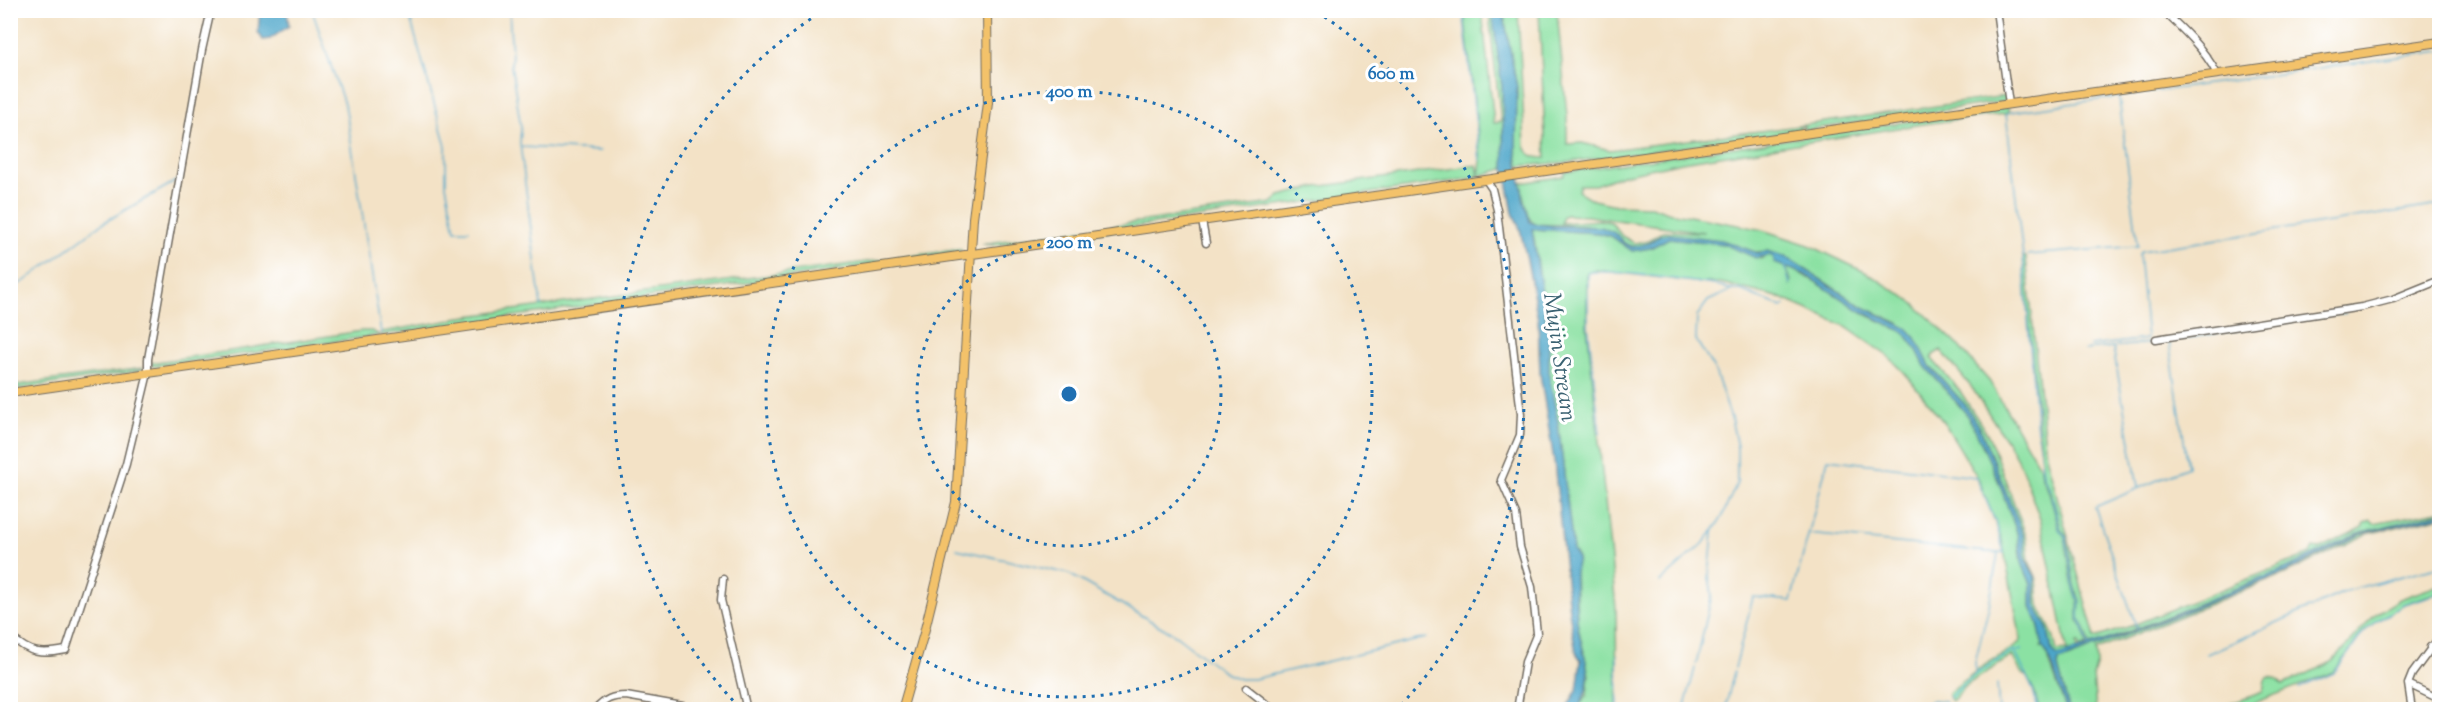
<svg xmlns="http://www.w3.org/2000/svg" width="2450" height="720" viewBox="0 0 2450 720" font-family="'Sorts Mill Goudy',serif">
	<style>
		.green { fill: #8be1a3; stroke: #5b8667; stroke-width: 1.5; fill-rule: evenodd }
		.water { fill: #4ca5c9; stroke: #3c687a; stroke-width: 1.5 }
		.lines { fill: none; stroke-linecap: round; stroke-linejoin: round }
		.stream { stroke: #4ca5c9; stroke-width: 1.5 }
		.minor-casing { stroke: #716b61; stroke-width: 9 }
		.major-casing { stroke: #716b61; stroke-width: 10 }
		.minor { stroke: #fff; stroke-width: 6 }
		.major { stroke: #f3c26a; stroke-width: 8 }
		.ring { fill: none; stroke: #1f6fb2; stroke-width: 3; stroke-dasharray: 3 6 }
		.labels { text-anchor: middle; stroke-width: 6; stroke-linejoin: round; paint-order: stroke }
		.water-label { font-size: 24px; font-style: italic; fill: #3a6272; stroke: #fff }
		.centre { fill: #1f6fb2; stroke: #fff; stroke-width: 3 }
		.ring-label { font-size: 18px; text-anchor: middle; font-weight: bold; fill: #1f6fb2; stroke: #fff; stroke-width: 6; stroke-linejoin: round; paint-order: stroke }
	</style>
	<rect width="100%" height="100%" fill="#fff"/>
	<filter id="ink" filterUnits="userSpaceOnUse"><feTurbulence type="fractalNoise" baseFrequency=".0167" numOctaves="2"/><feDisplacementMap in="SourceGraphic" scale="12" xChannelSelector="R" yChannelSelector="G"/><feConvolveMatrix kernelMatrix="1 2 1 2 8 2 1 2 1" color-interpolation-filters="sRGB"/></filter>
	<filter id="wash" filterUnits="userSpaceOnUse"><feTurbulence type="fractalNoise" baseFrequency=".008" numOctaves="4" result="noise"/><feDisplacementMap in="SourceGraphic" scale="24" xChannelSelector="R" yChannelSelector="G"/><feGaussianBlur stdDeviation="1.35" result="paint"/><feColorMatrix in="noise" values="0 0 0 0 0 0 0 0 0 0 0 0 0 0 0 0 0 1.4 0 .05"/><feComposite in="paint" operator="in"/></filter>
	<g filter="url(#wash)">
		<rect width="100%" height="100%" fill="#f3e2c6"/>
		<path class="green" d="M1464,11H1482L1494,123L1501,122L1490,23L1489,11H1492L1502,87L1504,169L1467,179L1029,242L992,245L981,244L1272,203L1280,196L1316,187L1477,165L1479,175L1481,161Z
			M1503,11H1518L1525,146C1529,157 1535,158 1546,158L1539,11H1557L1567,116V144L1582,143L1610,150L1791,127L2005,96L2006,101L1804,130V126L1800,127V131L1570,162L1519,166L1516,150L1517,87Z
			M2008,107L2009,112L2004,114L1930,123L1682,162L1623,175L1595,185H1580L1578,191L1593,200L1616,205L1651,206L1668,212L1759,229L1809,245L1867,273L1910,300L1955,342L1990,382L2041,469L2042,478L2049,492L2059,529L2065,537L2072,583L2078,601V620L2083,628L2087,645L2080,648L2079,643H2077L2078,650L2058,656L2052,651L2048,630L2035,604L2036,590L2033,573L2025,556L2023,534L1982,433L1966,406L1930,366L1923,353L1899,323L1861,306L1788,258L1768,251L1755,252L1727,242L1669,234C1656,236 1646,249 1631,246C1623,245 1620,236 1613,233C1591,222 1559,226 1535,224L1527,216L1521,183L1564,176L1565,172ZM1566,215L1587,216L1704,232L1663,231L1648,241L1634,243L1622,236L1611,222L1600,220L1561,223L1563,216ZM1941,350L1972,388L2008,443L2021,466L2041,522L2067,650L2057,651L2053,635L2039,605L2037,579L2029,561L2026,535L1989,437L1960,391L1932,359L1933,355Z
			M1533,229L1598,233L1611,236L1632,251L1650,248L1669,238L1724,244L1760,259L1770,255L1774,258V262L1785,266L1790,284L1791,281L1786,266L1824,286L1867,315L1904,332L1916,348L1925,366L1965,412L1976,431L1998,480L2017,532L2020,557L2031,584V607L2038,623L2044,644L2041,647L2045,649L2066,709H2039L2034,690L2023,670L2027,677L2022,674L2012,656L1968,684L1952,701L1948,697V693L1975,672L1976,674L1975,671L2016,646L2021,640L2002,540L1978,478L1945,424L1904,372L1889,357L1843,325L1781,298L1721,283H1702L1596,270L1587,273V325L1616,608L1617,709H1577L1587,695L1589,675L1577,622L1575,570L1578,558L1573,551L1558,422L1549,376V339L1534,238L1531,230Z
			M961,249V251L956,253L382,335L381,332L452,320L454,318Z
			M2023,257H2026L2046,455L2095,638L2134,625L2135,629L2091,646C2086,636 2086,626 2079,618L2080,601L2074,582L2067,537L2061,529L2051,491L2043,476Z
			M362,331H372L380,335L156,366H153L150,363Z
			M143,368L140,371L11,390V386Z
			M2439,511V513L2360,533L2287,568L2138,628L2136,624L2310,554L2313,548L2318,549L2362,528L2364,523L2371,520L2374,523Z
			M2439,516V517L2367,534L2285,574L2096,650L2097,663L2093,676L2096,709H2069L2058,667L2059,661L2286,572L2361,534Z
			M2439,585V592L2404,604L2375,622L2363,632L2334,672L2239,709L2213,710L2263,692L2265,680L2268,677L2275,678L2283,685L2332,662L2374,615L2400,599Z"/>
		<path class="water" d="M260,11H287L289,26L270,39L263,40L258,32Z
			M1492,11H1503L1517,87L1516,150L1524,202L1530,222L1535,224L1554,226L1601,227L1615,233L1624,243L1632,247L1650,243L1660,235L1669,234L1722,240L1757,253L1768,251L1788,258L1861,306L1907,328L1916,338L1930,366L1966,406L1982,433L2023,534L2026,561L2035,576V604L2048,630L2052,651L2058,656L2127,633L2287,568L2359,533L2439,513V516L2361,534L2286,572L2059,661L2058,667L2069,709H2066L2052,664L2043,647L2038,623L2031,607V584L2022,563L2017,532L1998,480L1976,431L1965,412L1925,366L1916,348L1904,332L1859,310L1804,274L1774,263V258L1770,255L1756,258L1724,244L1669,238L1650,248L1632,251L1611,236L1598,233L1532,229L1549,339V376L1558,422L1571,533L1573,551L1578,558C1577,563 1576,567 1575,572C1574,587 1576,604 1577,619C1580,654 1600,677 1577,709H1566L1577,690L1581,660L1576,653L1569,611L1554,461L1540,374L1538,320L1528,265L1520,229L1513,213L1504,164L1502,87Z"/>
		<g class="lines">
			<path class="stream" d="M312,10L346,110L381,333
				M408,10L446,146V185L455,230H469
				M510,10C508,29 514,47 511,65L521,127L520,144L541,306
				M1463,10L1480,161
				M2011,112L2440,51
				M2009,113L2006,114L2023,256L2036,422L2043,476L2050,491L2060,530L2066,537L2073,583L2079,602V619C2085,627 2085,638 2090,648
				M521,147L600,151
				M2028,255L2138,246L2119,98
				M1785,264L1790,284
				M10,285L22,283L103,223L176,181
				M2090,346L2147,339L2139,254L2141,251L2440,205
				M2113,347L2138,487
				M2085,350L2169,341L2346,313
				M1600,434L1588,325V273C1600,267 1701,283 1721,286L1731,290
				M1808,534L1998,553L1989,606L1975,662L1976,674
				M957,549L1069,574L1177,636L1225,673L1240,679H1254L1426,638
				M1660,582L1703,544L1720,521L1737,483V447L1731,418L1715,371L1696,340L1697,316L1708,301L1732,290H1741L1782,307L1785,305
				M2137,629L2095,507L2188,467L2169,341
				M2015,652L2033,690L2038,710
				M2207,654L2349,590L2440,566
				M1617,655L1618,710
				M1696,664L1712,594L1709,577L1713,532
				M1735,668L1753,597L1791,601L1828,459L1976,477L1996,523L2004,553H1999
				M1997,684L1999,710
				M2299,688L2334,673L2363,633L2375,622L2404,604L2440,593
				M1949,698L1974,675L2010,653L2022,650
				M1684,710L1695,668
				M1725,710L1734,672
				M1927,710L1928,703L1932,700L1945,701"/>
		</g>
	</g>
	<g filter="url(#ink)">
		<g class="lines">
			<g class="minor-casing">
				<path id="minor" d="M1996,10L2009,104
					M2162,10C2182,28 2205,50 2217,74
					M1486,180L1492,189L1497,210L1521,414L1520,435L1501,480L1516,514L1520,547L1532,587L1537,633L1525,662L1517,710
					M1202,221L1206,243
					M2156,339L2362,307L2393,299L2440,280
					M723,579L721,600L747,710
					M10,636C30,654 41,655 66,650L126,464L148,373V359L202,50L211,10
					M2430,647L2440,655
					M2408,684L2433,696
					M1246,688L1274,710
					M595,710C605,699 612,696 626,696L705,710
					M2412,710L2408,684L2412,674L2440,636"/>
			</g>
			<g class="major-casing">
				<path id="major" d="M10,393L2440,42
					M902,710L924,633L956,502L973,218L988,103L987,10"/>
			</g>
			<use href="#minor" class="minor"/>
			<use href="#major" class="major"/>
		</g>
	</g>
	<g class="ring">
		<circle cx="1069" cy="394" r="152"/>
		<circle cx="1069" cy="394" r="303"/>
		<path d="M739 707A455 455 0 0 1 821 12M1317 12A455 455 0 0 1 1399 707"/>
	</g>
	<g class="labels">
		<g class="water-label">
			<text transform="translate(1561 357) rotate(82)" y="8">Mujin Stream</text>
		</g>
	</g>
	<circle cx="1069" cy="394" r="9" class="centre"/>
	<g class="ring-label">
		<text x="1391" y="79">600 m</text>
		<text x="1069" y="97">400 m</text>
		<text x="1069" y="248">200 m</text>
	</g>
	<rect width="2450" height="720" fill="none" stroke="#fff" stroke-width="36"/>
</svg>
